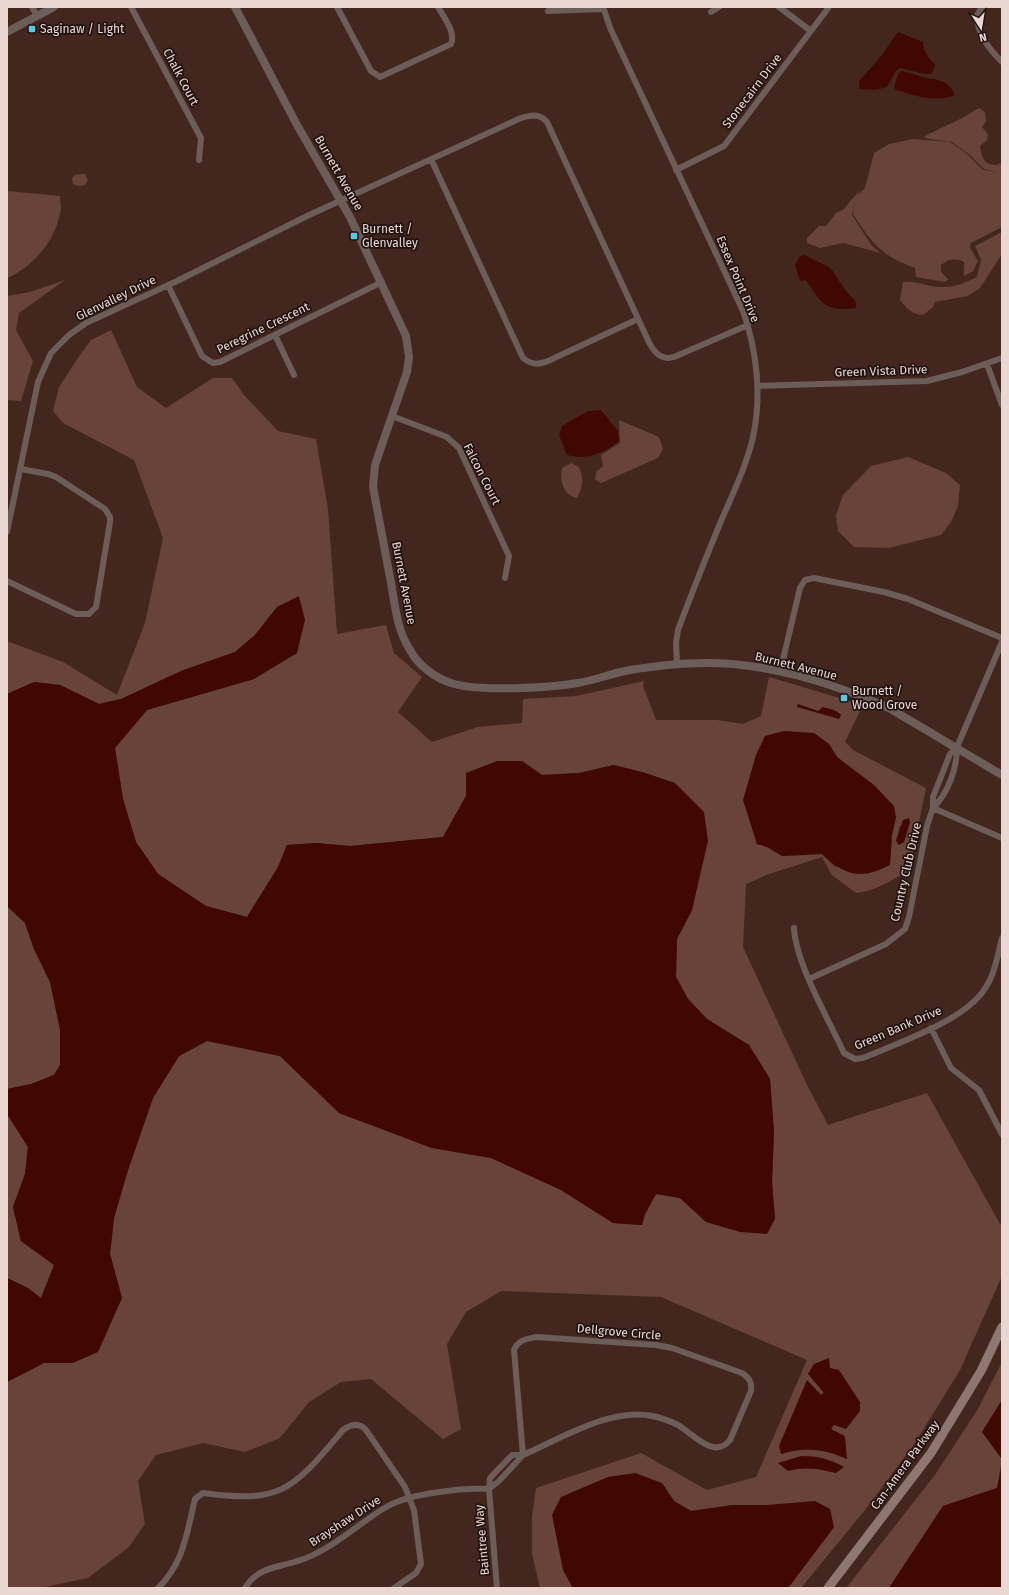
<svg xmlns="http://www.w3.org/2000/svg" width="1009" height="1595" viewBox="0 0 1009 1595" font-family="'Fira Sans',sans-serif">
	<style>
		.green { fill: #684339; fill-rule: evenodd }
		.water { fill: #400800 }
		.lines { fill: none; stroke-linecap: round; stroke-linejoin: round }
		.minor { stroke: #6c5d59; stroke-width: 6 }
		.tertiary { stroke: #6c5d59; stroke-width: 8 }
		.secondary { stroke: #8e7770; stroke-width: 9 }
		.poi-dot { fill: #58c8e4; stroke: #201310; stroke-width: 1.5 }
		.labels { text-anchor: middle; stroke-width: 3.5; stroke-linejoin: round; paint-order: stroke }
		.poi-label { font-size: 12px; fill: #ead7d1; stroke: #201310; text-anchor: start }
		.street-label { font-size: 12px; fill: #ead7d1; stroke: #201310 }
	</style>
	<rect width="100%" height="100%" fill="#43271f"/>
	<path class="green" d="M979,108L985,112L986,122L982,127L988,134L987,140L980,146C981,160 988,169 1002,163V172H1000L1002,174V227L971,243L970,248L978,261L973,271L964,276V262C955,258 949,259 941,265V272L948,279L945,282L916,277L915,268C880,255 873,244 853,214L856,197L852,215L872,246L881,253L843,243L820,248L807,243V238L819,226H826L837,212L843,210L860,190L857,196L865,188L874,153L889,144L913,139L950,142L967,154L983,170L998,172L984,169L971,156L952,142L930,139L923,137L964,117Z
		M81,174H85L88,180L85,185L78,186L73,184L72,178L75,175Z
		M7,191L60,196C60,201 62,209 60,214C54,242 33,267 7,278Z
		M1002,232V254L980,288L968,296L935,302L933,307L923,315C912,314 907,309 900,300L903,282C917,280 930,288 944,287C955,287 967,282 977,277L981,260L975,246Z
		M65,280L19,313L16,330L33,361L21,401L7,400V296L30,292Z
		M111,330L137,387L166,408L213,378H232L244,395L278,431L316,439L328,509L337,634L386,625L394,653L422,677L398,712L432,742L478,727L522,723L523,699L576,696L644,681L643,686L656,720H717L743,724L761,716L769,677L863,705L845,742L853,750L926,788L909,871C890,880 877,891 856,893L832,875L822,857L769,874L746,884L743,947L807,1085L828,1125L927,1093L1000,1224L1002,1223V1276L960,1370L915,1443L865,1510L801,1588H788L834,1527L767,1505H733L691,1511L674,1501L662,1483L563,1570L573,1588H540L532,1554V1517L536,1488L641,1453L707,1490L756,1477L807,1360L661,1297L501,1291L466,1312L447,1344L461,1429L443,1439L371,1379L341,1382L309,1402L280,1438L245,1452L203,1443L156,1455L138,1481L145,1524L129,1547L88,1578L40,1588H7V1382L44,1363H73L122,1298L110,1254L114,1218L128,1170L153,1098L179,1056L207,1041L280,1056L339,1113L432,1148L491,1158L561,1190L613,1223L642,1225L645,1214L656,1194L680,1198L706,1222L775,1219L772,1182L774,1132L770,1079L749,1045L707,1019L688,999L676,977L677,939L692,910L675,783L645,773L614,765L579,773L542,775L522,761L466,773V796L443,837L350,846L316,843L287,845L278,867L247,917L206,906L158,874L136,842L123,799L115,748L147,710L254,679L299,597L277,607L255,635L235,652L181,671L121,699L99,704L60,685L34,682L7,694V641L63,662L117,695L145,623L163,538L134,460L63,423L53,411L59,387L80,355L91,340ZM829,744L837,757L854,771L896,817L892,835L890,865L835,867L822,854L783,856L767,847L757,844L744,800L750,781ZM910,822L904,842L900,845L896,841L900,826ZM807,1381L821,1395L824,1392L834,1425L831,1429L847,1459C825,1449 805,1447 781,1454ZM833,1461L836,1473L818,1468L800,1467Z
		M619,420L659,437L663,449L658,458L601,483L595,480L596,472L603,466L601,455L620,443Z
		M908,457L946,473L960,485L958,506L951,522L941,535L888,548L854,547L838,531L836,515L843,495L871,466Z
		M571,463L579,467C584,479 583,486 577,498C562,495 560,480 562,468Z
		M7,906L25,923L34,949L50,982L60,1029V1065L54,1075L31,1084L7,1089Z
		M7,1114L28,1147L25,1174L13,1207L21,1241L54,1265L41,1299L28,1288L7,1278Z
		M1002,1362V1400L982,1432L1002,1459L997,1488L943,1506L889,1588H846L935,1475L978,1409Z"/>
	<path class="water" d="M898,32L923,42C923,50 929,60 935,64L932,74H924L900,68L896,71L887,87L875,90L859,89V81L879,59Z
		M901,71C909,72 916,75 923,77C937,80 948,79 955,95C934,103 917,96 896,90L894,87L898,74Z
		M804,255L827,266L833,271L845,290L856,302V308C825,312 822,304 806,280L800,281L795,265L800,256Z
		M601,410L618,431L619,441C603,454 587,460 567,455L559,435L562,426L588,411Z
		M299,596L305,620L297,653L254,679L147,710L115,748L123,799L136,842L158,874L206,906L247,917L278,867L287,845L316,843L350,846L443,837L466,796V773L497,761H522L542,775L579,773L614,765L645,773L675,783L704,812L708,841L692,910L677,939L676,977L688,999L707,1019L749,1045L770,1079L774,1132L772,1182L775,1219L767,1234L740,1232L706,1222L680,1198L656,1194L645,1214L642,1225L613,1223L561,1190L491,1158L432,1148L339,1113L280,1056L207,1041L179,1056L153,1098L128,1170L114,1218L110,1254L122,1298L98,1352L73,1363H44L7,1382V1278L28,1288L41,1298L54,1265L21,1241L13,1207L25,1174L28,1147L7,1114V1089L31,1084L54,1075L60,1065V1029L50,982L34,949L25,923L7,906V694L34,682L60,685L99,704L121,699L181,671L235,652L255,635L277,607Z
		M798,704L818,711L823,707C830,709 837,710 841,715L839,719L797,707Z
		M784,731L814,733L829,744L837,757L874,785L894,806L896,817L892,835L890,865C861,880 845,876 822,854L782,856L767,847L757,844L743,800L756,755L765,736Z
		M909,818L910,822L904,842L899,845L896,841L903,820Z
		M829,1358L830,1368L839,1370L860,1402V1411L846,1429L834,1425L831,1429L845,1436L847,1459C825,1449 805,1446 781,1454L779,1446L807,1380L821,1395L824,1393L808,1374L814,1364Z
		M1002,1400V1459L982,1432Z
		M801,1456C817,1456 830,1459 844,1467L836,1473C819,1469 806,1466 788,1471L778,1463Z
		M1002,1465V1588H889L943,1506L997,1488Z
		M635,1473L662,1483L674,1501L691,1511L733,1505H767L815,1501L830,1509L834,1527L788,1588H573L563,1570L552,1515L561,1497L608,1477Z"/>
	<g class="lines">
		<path class="minor" d="M32,7L37,16
			M131,7L201,138L199,160
			M337,7L371,71L380,77L451,44C456,32 444,18 438,7
			M603,7L611,30L743,311C757,351 762,396 753,437C746,468 731,497 719,526C705,560 691,595 678,630L676,643L677,664
			M779,7L811,31
			M982,7L977,15C977,34 989,49 1002,62
			M548,11L603,9
			M711,12L719,7
			M431,159L523,358C532,365 538,365 548,361L638,319
			M676,170L724,146L829,7
			M168,285L202,356L213,363L220,362L382,282
			M275,335L294,375
			M987,364L1002,405
			M757,386L927,381L962,372L1002,358
			M392,416L447,437L459,448L509,556L505,578
			M7,532L38,382L51,353L69,335L86,323L175,282L307,216L521,118C532,115 539,113 547,122L641,325C648,339 654,363 674,357L748,325
			M7,581L76,614H89L96,607L110,522V517L105,509L56,477L48,474L21,469
			M780,672L800,588L805,580L814,578L884,592L908,599L1002,638
			M933,808C948,793 957,769 957,747L1002,642
			M933,808L1002,838
			M794,928C796,964 828,1018 844,1053L855,1059L863,1058C898,1043 967,1020 986,987C995,973 998,954 1002,938
			M809,979L886,944L905,929L909,917L927,826L933,808V797L950,754L957,747
			M931,1028L951,1068L979,1090L1002,1134
			M489,1489L499,1481L523,1455
			M158,1588C184,1563 187,1532 195,1499L203,1493C283,1504 293,1489 343,1430C351,1424 359,1422 366,1430L405,1487L414,1510L421,1564L416,1573L394,1588
			M245,1588C257,1568 275,1568 294,1562C302,1560 310,1557 317,1553C342,1541 363,1520 388,1506C412,1493 462,1488 489,1489
			M497,1588L489,1489L490,1478L512,1455H523C560,1439 611,1407 652,1416C662,1418 670,1421 678,1425C693,1434 714,1460 730,1440L751,1391C752,1381 749,1378 742,1373L672,1348L656,1345L536,1337C526,1339 518,1340 514,1350L523,1455"/>
		<path class="tertiary" d="M235,7L297,125L350,217L406,336L409,357L407,372L375,465L373,487C379,519 385,551 391,583C395,605 397,630 410,650C418,665 435,678 451,683C479,692 549,688 578,683C596,680 613,673 630,670C655,666 680,663 704,663C765,662 833,683 889,708L1002,775
			M7,32L54,7"/>
		<path class="secondary" d="M828,1588L931,1453L981,1371L1002,1327"/>
	</g>
	<g class="poi-dot">
		<rect x="28" y="25" width="8" height="8" rx="2"/>
		<rect x="350" y="232" width="8" height="8" rx="2"/>
		<rect x="840" y="694" width="8" height="8" rx="2"/>
	</g>
	<g class="labels">
		<g class="poi-label">
			<text x="40" y="33">Saginaw / Light</text>
			<text x="362" y="233">Burnett /<tspan x="362" dy="14">Glenvalley</tspan></text>
			<text x="852" y="695">Burnett /<tspan x="852" dy="14">Wood Grove</tspan></text>
		</g>
		<g class="street-label">
			<text transform="translate(181 77) rotate(62)" y="4">Chalk Court</text>
			<text transform="translate(752 91) rotate(-53)" y="4">Stonecairn Drive</text>
			<text transform="translate(339 173) rotate(60)" y="4">Burnett Avenue</text>
			<text transform="translate(738 279) rotate(67)" y="4">Essex Point Drive</text>
			<text transform="translate(116 298) rotate(-26)" y="4">Glenvalley Drive</text>
			<text transform="translate(263 328) rotate(-26)" y="4">Peregrine Crescent</text>
			<text transform="translate(881 371) rotate(-2)" y="4">Green Vista Drive</text>
			<text transform="translate(482 474) rotate(63)" y="4">Falcon Court</text>
			<text transform="translate(404 583) rotate(79)" y="4">Burnett Avenue</text>
			<text transform="translate(796 666) rotate(14)" y="4">Burnett Avenue</text>
			<text transform="translate(906 872) rotate(-77)" y="4">Country Club Drive</text>
			<text transform="translate(898 1028) rotate(-23)" y="4">Green Bank Drive</text>
			<text transform="translate(619 1332) rotate(5)" y="4">Dellgrove Circle</text>
			<text transform="translate(905 1465) rotate(-54)" y="4">Can-Amera Parkway</text>
			<text transform="translate(345 1521) rotate(-33)" y="4">Brayshaw Drive</text>
			<text transform="translate(482 1540) rotate(-95)" y="4">Baintree Way</text>
		</g>
	</g>
	<rect width="1009" height="1595" fill="none" stroke="#ead7d1" stroke-width="16"/>
	<g transform="translate(981 28) rotate(168)" stroke="#201310" stroke-width="3" paint-order="stroke">
	<path d="M0-3L7 15L0 10L-7 15Z" fill="#ead7d1"/>
	<text y="-6" font-size="11" font-weight="bold" text-anchor="middle" fill="#ead7d1">N</text>
	</g>
</svg>
